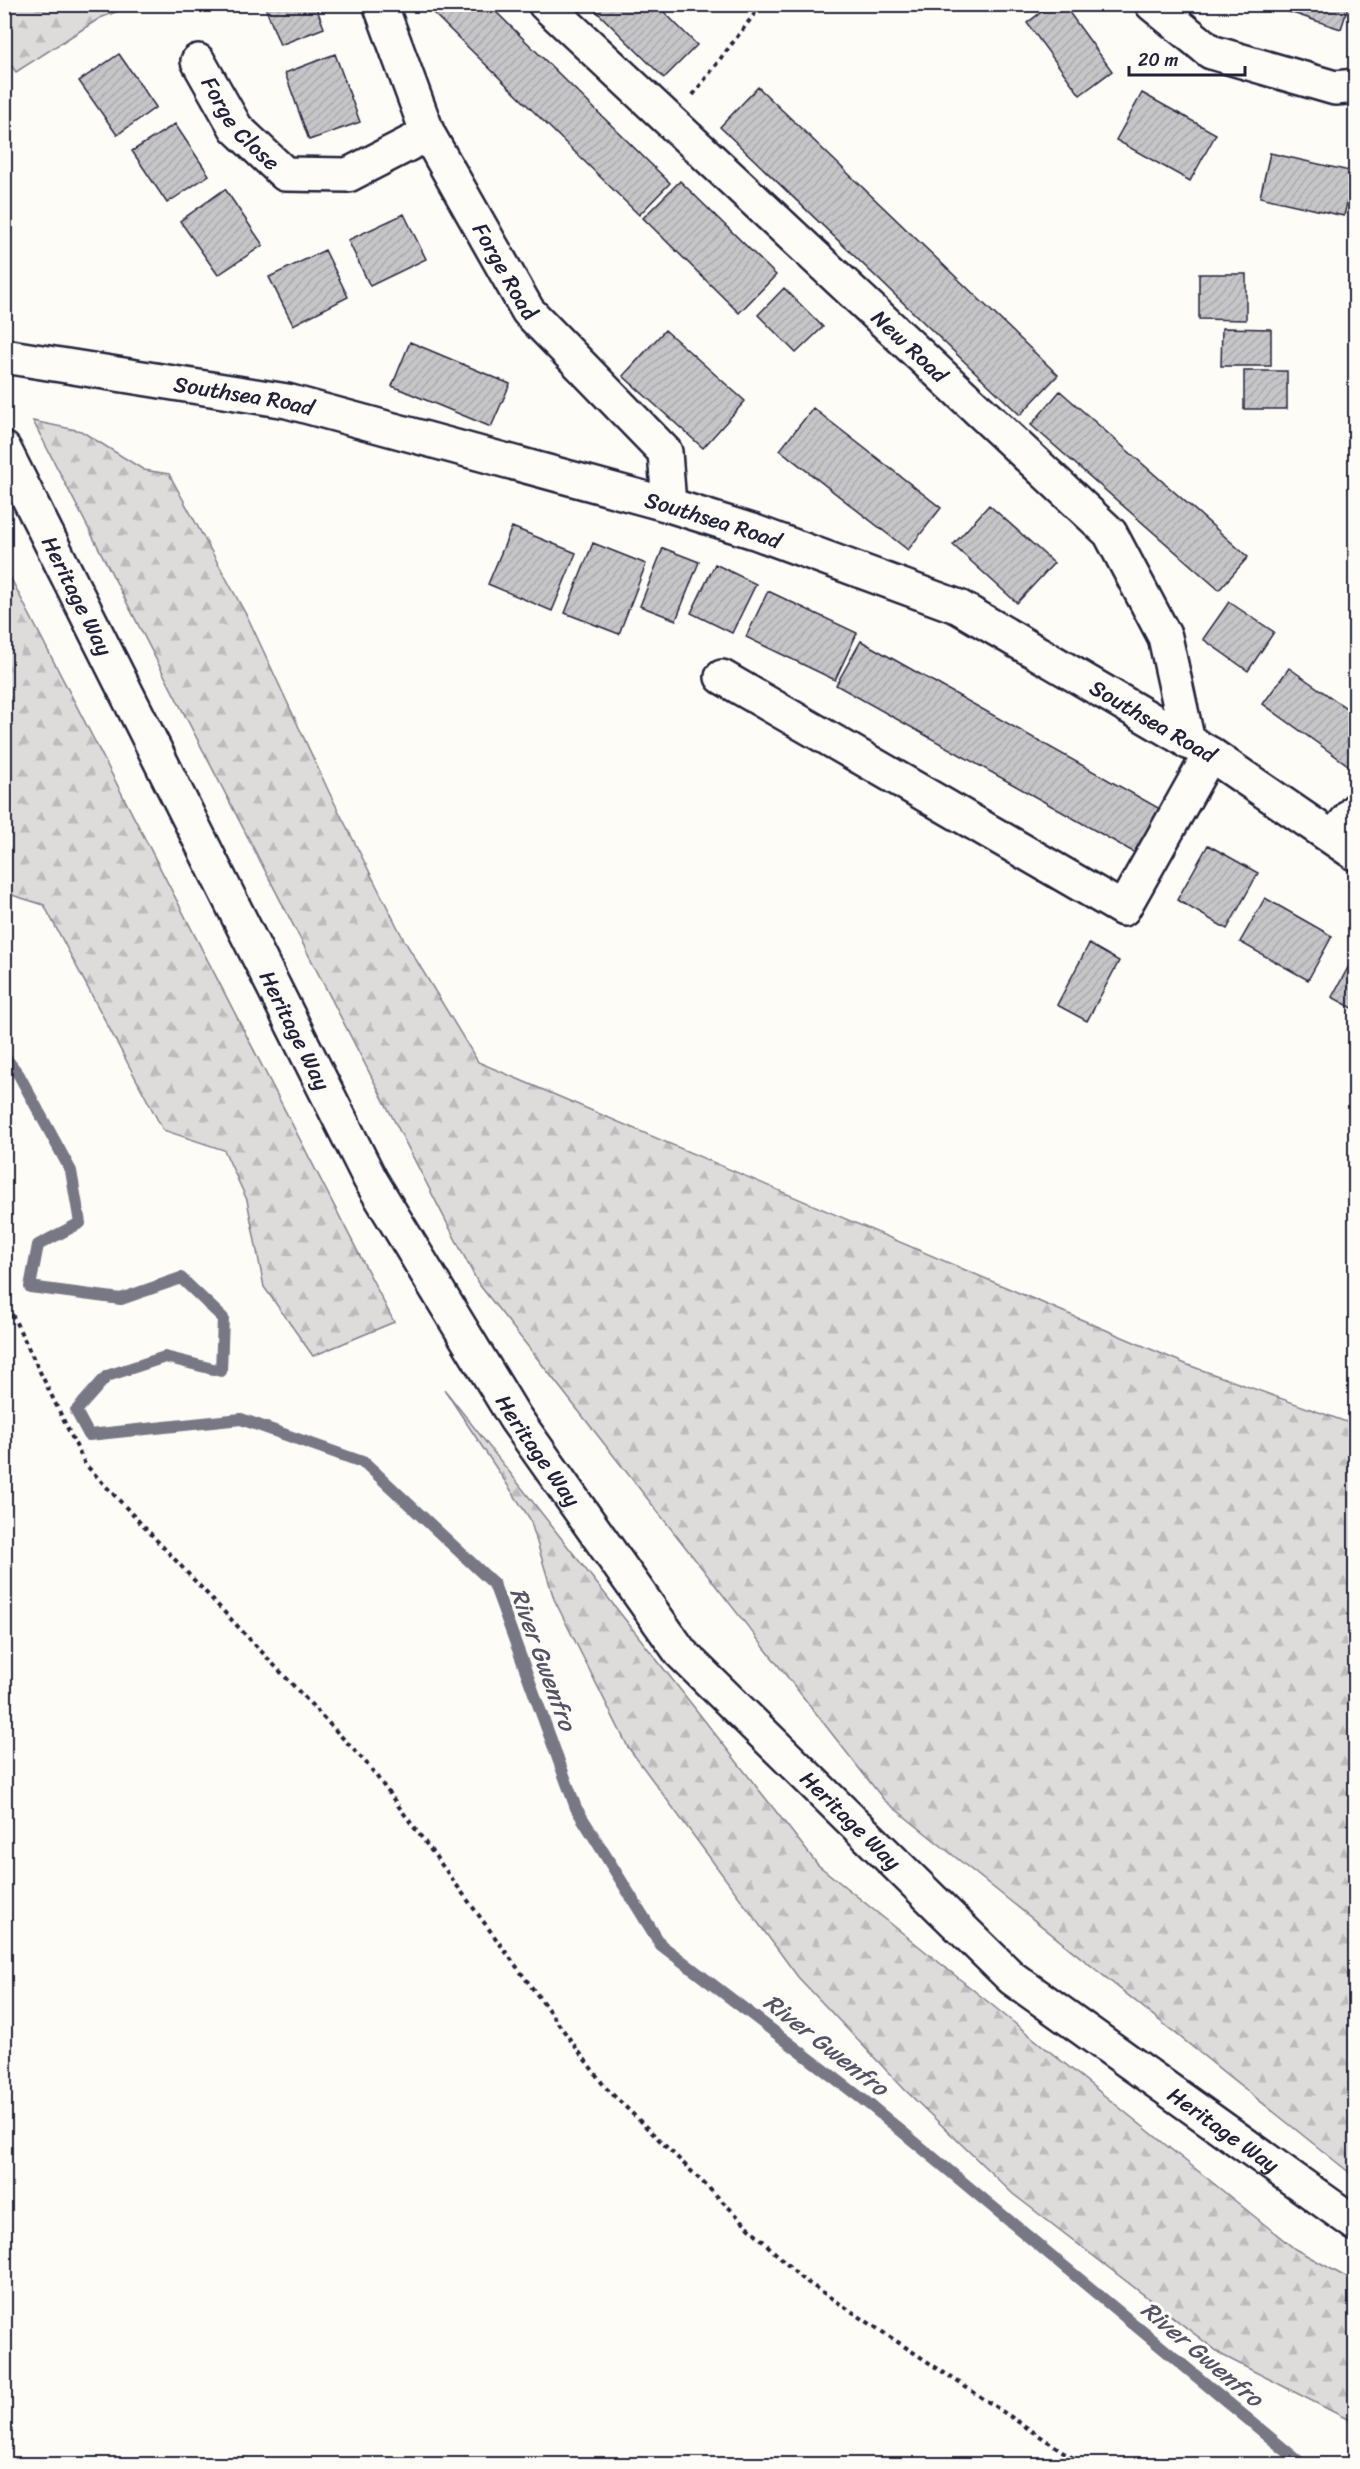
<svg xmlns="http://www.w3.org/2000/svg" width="1360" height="2469" viewBox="0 0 1360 2469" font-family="Sriracha,sans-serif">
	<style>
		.forest { fill: url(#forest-firs); stroke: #807f8b; stroke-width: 1.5 }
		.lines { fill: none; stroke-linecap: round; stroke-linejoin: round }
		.stream { stroke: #787885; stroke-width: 12 }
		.building { fill: url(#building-hatch); stroke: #22223b; stroke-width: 1.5 }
		.minor-casing { stroke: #22223b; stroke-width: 38 }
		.major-casing { stroke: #22223b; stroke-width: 38 }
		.path { stroke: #22223b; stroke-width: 4; stroke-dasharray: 4.5 4.5; stroke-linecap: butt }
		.minor { stroke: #fdfcf7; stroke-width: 33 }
		.major { stroke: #fdfcf7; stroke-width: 33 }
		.labels { text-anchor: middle; stroke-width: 6; stroke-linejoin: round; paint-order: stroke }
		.street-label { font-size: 22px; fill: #22223b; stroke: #fdfcf7 }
		.water-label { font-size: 24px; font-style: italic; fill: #545466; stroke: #fdfcf7 }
	</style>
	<defs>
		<pattern id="forest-firs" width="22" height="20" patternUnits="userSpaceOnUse" patternTransform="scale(1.5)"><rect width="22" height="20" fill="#dddcdb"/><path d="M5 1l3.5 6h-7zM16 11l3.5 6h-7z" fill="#bdbcbd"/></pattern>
		<pattern id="building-hatch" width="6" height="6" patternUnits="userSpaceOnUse" patternTransform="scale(1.5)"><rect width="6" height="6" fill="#c6c6c8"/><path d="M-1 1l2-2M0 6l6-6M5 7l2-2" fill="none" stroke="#aaaaad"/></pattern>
	</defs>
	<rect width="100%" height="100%" fill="#fdfcf7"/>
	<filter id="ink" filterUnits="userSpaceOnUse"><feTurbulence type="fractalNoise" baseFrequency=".0167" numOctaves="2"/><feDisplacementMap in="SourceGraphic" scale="12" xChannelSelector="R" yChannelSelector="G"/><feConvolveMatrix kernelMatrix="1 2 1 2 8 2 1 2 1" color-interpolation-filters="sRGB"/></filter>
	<g filter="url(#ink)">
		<path class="forest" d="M5,4H134V5L100,18L16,72L9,62L5,65Z
			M33,421L81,431L144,470L169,474L249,620L329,792L404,940L478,1062L1188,1365L1355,1425V2177L884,1800L478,1283Z
			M4,567H5L394,1322L313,1356L264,1287L247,1200L224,1150L163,1130L44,905L5,893Z
			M444,1389L818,1865L1295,2249L1355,2282V2423L1222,2355L1013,2194L905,2090L798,1977L628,1747L554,1599L530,1519Z"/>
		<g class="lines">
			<path class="stream" d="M4,1056L19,1075L71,1171L80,1223L38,1245L30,1287L121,1299L181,1278L223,1318L221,1371L165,1357L107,1376L76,1411L89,1435L241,1419L365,1463L494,1584L576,1808L661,1945L870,2105L1302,2464"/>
		</g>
		<path class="building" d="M264,4H315L324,28L280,45Z
			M424,4H488L670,183L639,215Z
			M589,4H656L697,45L664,78Z
			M1052,4H1063L1112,71L1080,95L1027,23Z
			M1265,4H1349L1341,29Z
			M119,54L156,107L117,135L79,81Z
			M335,54L360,122L309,140L285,73Z
			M758,87L1058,375L1020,415L720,127Z
			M1142,93L1216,134L1190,181L1116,140Z
			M175,124L209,175L167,203L132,151Z
			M1270,153L1354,172L1344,216L1260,197Z
			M680,181L776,275L739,313L643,218Z
			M225,189L263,245L218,275L180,221Z
			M404,214L426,259L370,286L348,240Z
			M325,250L348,297L293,325L269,277Z
			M1199,274H1246V320L1199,319Z
			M784,288L823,327L796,353L758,315Z
			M1222,328L1271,329V366H1221Z
			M665,330L745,401L703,448L623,376Z
			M410,342L510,384L491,427L392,386Z
			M1244,371H1287V409H1244Z
			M1060,391L1248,557L1219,590L1031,425Z
			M813,408L941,508L908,550L780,450Z
			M989,505L1054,563L1017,603L953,545Z
			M512,527L576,553L552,611L488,584Z
			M593,543L646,564L619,634L565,613Z
			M663,548L699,562L676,620L640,606Z
			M715,564L756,584L732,633L691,613Z
			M768,591L857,633L835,680L746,637Z
			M1229,602L1274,632L1248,671L1203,639Z
			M861,641L1169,814L1144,858L836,685Z
			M1289,668L1356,715V755L1348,765L1263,704Z
			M1208,845L1258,873L1227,929L1177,900Z
			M1265,898L1332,936L1308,980L1240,942Z
			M1089,944L1119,961L1087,1021L1057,1005Z
			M1356,953V1010L1332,997Z"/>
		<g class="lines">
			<g class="minor-casing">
				<g id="minor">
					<path id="s1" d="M380,4L428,134L528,311L665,452L669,505"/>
					<path id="s2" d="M545,4L1110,533L1165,637L1188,742"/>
					<path d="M1152,4L1211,52L1335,88L1356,86"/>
					<path id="s3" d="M198,61L236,128L285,174L348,175L428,134"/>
					<path id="s4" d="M4,449L370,1179L515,1418L681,1653L1012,1978L1356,2224"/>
					<path d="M722,677L1123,909L1210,754"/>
					<path d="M1333,837L1356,810"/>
				</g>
			</g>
			<g class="major-casing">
				<g id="major">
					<path id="s5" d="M4,356L287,401L669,505L755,532L959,607L1210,754L1356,854"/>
				</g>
			</g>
			<path class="path" d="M693,95L762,4
				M4,1298L85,1464L369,1766L605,2087L801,2278L1082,2464"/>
			<use href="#minor" class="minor"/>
			<use href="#major" class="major"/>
		</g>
	</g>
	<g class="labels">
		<g class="street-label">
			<text dy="8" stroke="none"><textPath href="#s3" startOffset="76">Forge Close</textPath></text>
			<text dy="8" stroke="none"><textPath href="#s1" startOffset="296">Forge Road</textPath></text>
			<text dy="8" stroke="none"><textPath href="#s2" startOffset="500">New Road</textPath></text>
			<text dy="8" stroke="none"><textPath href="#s5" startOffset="243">Southsea Road</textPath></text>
			<text dy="8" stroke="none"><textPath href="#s5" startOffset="729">Southsea Road</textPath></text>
			<text dy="8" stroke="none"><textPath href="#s4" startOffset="164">Heritage Way</textPath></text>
			<text dy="8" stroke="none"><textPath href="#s5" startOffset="1215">Southsea Road</textPath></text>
			<text dy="8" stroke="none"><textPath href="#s4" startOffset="650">Heritage Way</textPath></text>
			<text dy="8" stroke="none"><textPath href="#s4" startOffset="1136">Heritage Way</textPath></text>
			<text dy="8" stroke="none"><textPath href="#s4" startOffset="1622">Heritage Way</textPath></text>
			<text dy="8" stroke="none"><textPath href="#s4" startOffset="2108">Heritage Way</textPath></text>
		</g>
		<g class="water-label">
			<text transform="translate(543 1659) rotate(70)" y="8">River Gwenfro</text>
			<text transform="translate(826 2045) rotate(38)" y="8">River Gwenfro</text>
			<text transform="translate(1202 2354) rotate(40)" y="8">River Gwenfro</text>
		</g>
	</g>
	<rect width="1360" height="2469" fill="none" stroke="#fdfcf7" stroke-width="24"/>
	<rect x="12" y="12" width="1336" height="2445" fill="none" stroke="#22223b" stroke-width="2" filter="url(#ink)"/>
	<path d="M1129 66v9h116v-9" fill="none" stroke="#22223b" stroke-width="3"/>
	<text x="1138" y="66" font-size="18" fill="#22223b" stroke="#fdfcf7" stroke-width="4.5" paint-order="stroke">20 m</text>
</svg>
